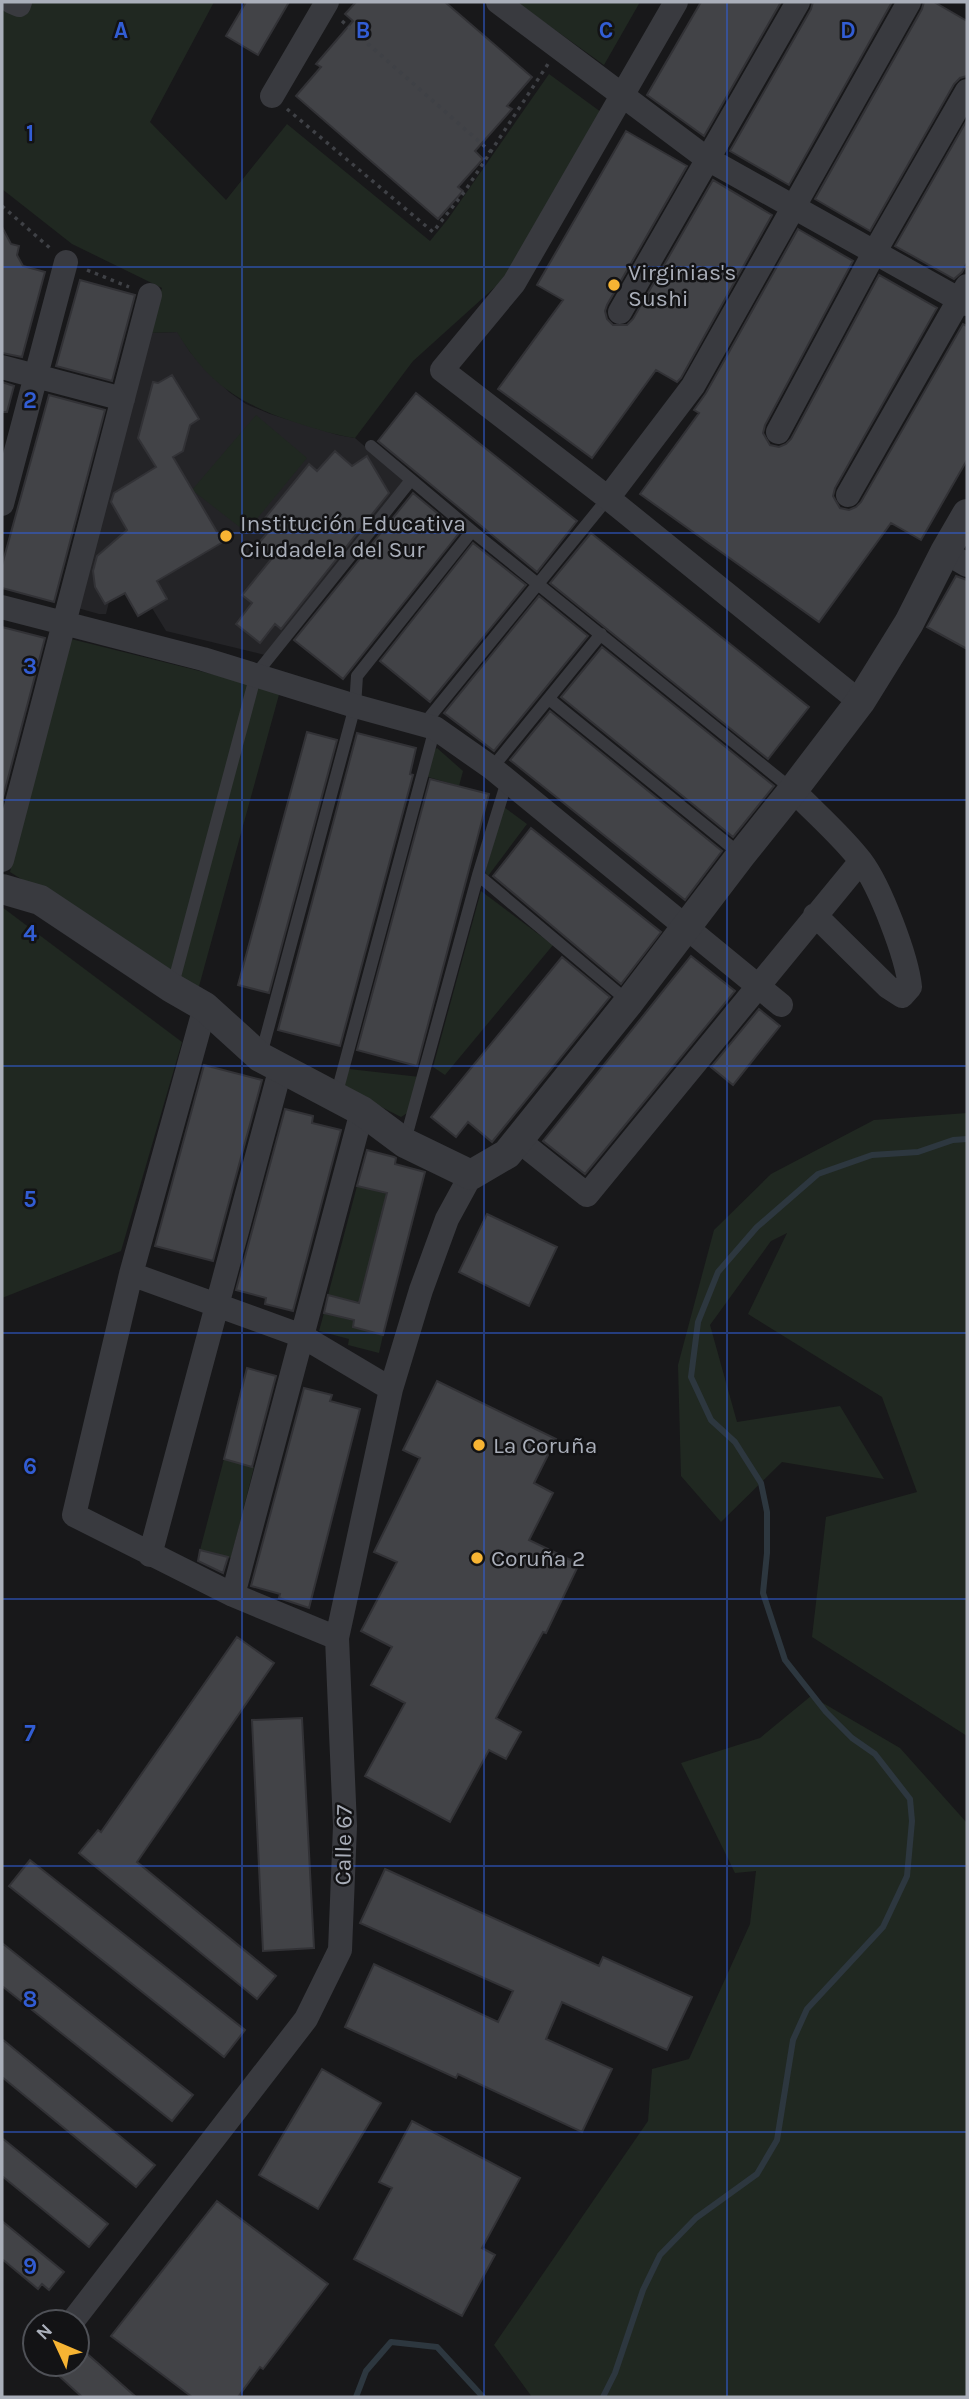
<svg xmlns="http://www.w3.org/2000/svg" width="969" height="2399" viewBox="0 0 969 2399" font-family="Karla,sans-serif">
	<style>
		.built { fill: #242427 }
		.green { fill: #202821 }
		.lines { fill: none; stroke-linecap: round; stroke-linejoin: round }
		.stream { stroke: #2d373f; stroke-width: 6 }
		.building { fill: #424347; stroke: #323236; stroke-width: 2 }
		.path { stroke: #3f4146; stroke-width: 3.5; stroke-dasharray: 3.5 5; stroke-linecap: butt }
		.service { stroke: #393a3f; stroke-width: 12 }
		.minor { stroke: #393a3f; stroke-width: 24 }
		.tertiary { stroke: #393a3f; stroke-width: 30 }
		.grid { fill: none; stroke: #325dd4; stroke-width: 2; stroke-opacity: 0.55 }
		.poi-dot { fill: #f7b433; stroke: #131315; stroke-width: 2.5 }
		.labels { text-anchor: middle; stroke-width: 5; stroke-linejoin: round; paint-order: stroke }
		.poi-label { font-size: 23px; fill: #aaafba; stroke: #131315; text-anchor: start }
		.street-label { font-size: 23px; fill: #aaafba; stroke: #131315 }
		.grid-label { font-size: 23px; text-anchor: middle; font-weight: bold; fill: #325dd4; stroke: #131315; stroke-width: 5; stroke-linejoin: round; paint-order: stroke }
	</style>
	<rect width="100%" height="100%" fill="#18181a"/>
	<path class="built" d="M178,332L190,352L229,392L246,404L270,414L338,435L355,438L404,480L265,655L166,631L152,608L138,616L125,593L109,602L106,614H99L74,607L146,333Z"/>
	<path class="green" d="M27,2H214L150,122L226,200L287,124L430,241L448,219L549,74L601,112L504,279L413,361L355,438C335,435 316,429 297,423C240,404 208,384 177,332L146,333L162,288L72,244L2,189V7Z
		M516,2H640L604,65Z
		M256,415L307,458L246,532L192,490Z
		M67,638L280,691L198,990L10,872Z
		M437,748L463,771L459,786L425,776L433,752Z
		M504,807L527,824L488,876L485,872Z
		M481,891L553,945L445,1075L433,1067Z
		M2,907L182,1042L121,1251L2,1298Z
		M349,1069L420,1077L409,1112L401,1117L346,1089L343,1085Z
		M967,1113V1736L812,1637L826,1517L917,1492L882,1397L748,1314L787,1233L771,1241L710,1325L737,1422L840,1406L884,1479L782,1462L721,1522L681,1476L678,1365L714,1230L771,1174L874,1120Z
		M357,1186L387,1194L376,1236L407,1244L402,1262L372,1255L359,1302L328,1295Z
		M324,1313L354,1321L353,1327L383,1335L379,1353L348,1345L349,1339L319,1331Z
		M224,1459L254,1467L231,1558L200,1550Z
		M811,1696L900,1748L967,1823V2397H532L494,2345L648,2121L652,2069L689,2059L750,1924L756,1871L735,1873L681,1763L760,1738Z"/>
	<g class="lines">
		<path class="stream" d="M356,2397L366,2371L391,2342L437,2347L483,2397
			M603,2397L615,2373L643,2290L660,2255L696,2218L757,2174L777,2140L793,2040L807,2009L883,1927L907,1876L912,1821L910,1799L875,1754L852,1738L826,1712L785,1660L763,1593L767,1553V1512L761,1483L735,1442L711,1420L691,1377L698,1322L718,1272L757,1227L818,1174L872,1155L918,1152L953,1140L967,1139"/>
	</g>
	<path class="building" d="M246,2H289L258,55L226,36Z
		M356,2H445L532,77L507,106L512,109L475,151L483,159L458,187L463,191L438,219L296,96L321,67L316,64L353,21L345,14Z
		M701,2H781L704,136L647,95Z
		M813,2H892L789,185L730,151L811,9Z
		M924,2H934L967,21V76L960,78L954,84L870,231L815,199L922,9Z
		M967,120V263L962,272L954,279L895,246Z
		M626,131L687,166L607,305L605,311L607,319L613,325H627L633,319L713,180L772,215L681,378L677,382L656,370L592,458L498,389L563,300L537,285Z
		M2,227L11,244L19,246L17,255L23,266L45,272L22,357L2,353Z
		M798,229L853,261L765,425L763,433L770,445L779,447L786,444L791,439L879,275L937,308L835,488L833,496L840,508L849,510L856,507L861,502L963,324L967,326V460L921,540L891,523L819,622L640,494L699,413L694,410L706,393Z
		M80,280L135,295L112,381L56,366Z
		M172,375L199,419L190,425L183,451L173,457L223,542L157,581L167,599L138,616L125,593L105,604L95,587L93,571L97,556L127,530L111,502L114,493L156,467L138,438L153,382L158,383Z
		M2,382L14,386L7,412H2Z
		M416,393L577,521L537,572L378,441Z
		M49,395L105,410L54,602L2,588V565Z
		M335,451L352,466L367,456L389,493L281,629L275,624L260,643L236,624L252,603L242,595L273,557L258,544L274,525L265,518L309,464L317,471Z
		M413,493L460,532L343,679L294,640Z
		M591,533L809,707L768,759L550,583Z
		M473,543L526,585L430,702L380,661Z
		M956,576L967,580V649L927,627Z
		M539,596L588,636L494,751L444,713Z
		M2,627L45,638L2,801Z
		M602,647L774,786L733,837L561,697Z
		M550,711L722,851L685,900L510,760Z
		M307,732L337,740L269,993L238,985Z
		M357,733L416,748L410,774L413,775L340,1046L278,1030Z
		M430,779L489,794L417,1066L357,1050Z
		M531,828L661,932L621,984L493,876Z
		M691,956L735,991L585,1174L543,1141Z
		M562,957L610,997L492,1142L468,1122L456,1137L431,1117Z
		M759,1009L780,1026L733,1085L711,1067Z
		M204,1065L262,1080L213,1261L155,1246Z
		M285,1109L313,1116L312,1123L341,1130L293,1311L265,1304L266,1298L236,1290Z
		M367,1150L394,1157L396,1158L395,1164L425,1172L383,1335L353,1327L354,1320L324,1313L328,1295L359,1303L387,1193L357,1186Z
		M487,1214L557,1247L529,1306L459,1272Z
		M247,1368L276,1376L252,1467L224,1459Z
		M437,1381L556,1439L534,1483L553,1493L529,1540L579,1564L546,1633L543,1632L496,1718L521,1732L506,1759L489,1750L450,1822L365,1776L405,1703L371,1685L392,1647L361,1631L397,1562L374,1552L420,1458L403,1450Z
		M304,1388L332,1395L330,1401L360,1409L309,1608L279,1598L280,1594L251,1586Z
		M200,1550L228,1557L223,1573L198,1561Z
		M237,1637L274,1663L137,1862L276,1976L257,1999L79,1853L98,1830L101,1832Z
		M302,1718L314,1948L263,1951L252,1720Z
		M30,1860L245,2030L224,2057L9,1886Z
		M385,1869L599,1966L603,1957L692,1997L667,2050L562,2002L546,2039L612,2069L582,2132L458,2074L456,2078L345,2027L374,1964L498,2022L513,1991L360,1923Z
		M2,1943L193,2095L172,2121L2,1986Z
		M2,2039L155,2165L136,2187L2,2077Z
		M322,2069L381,2103L318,2209L259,2175Z
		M412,2121L520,2178L482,2248L495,2255L462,2316L354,2259L392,2188L379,2182Z
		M2,2138L108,2224L89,2247L2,2176Z
		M217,2201L328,2284L263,2369L260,2367L238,2397H192L111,2336Z
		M2,2221L64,2272L49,2290L42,2284L38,2289L2,2259Z
		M77,2345L100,2365L136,2397H82L58,2375L68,2364H77Z"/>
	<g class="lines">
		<path class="path" d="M342,21L491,152
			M287,109L433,232L465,191L548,64
			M2,206L51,249
			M87,270L129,287"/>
		<path class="service" d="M371,446L472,531L793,790
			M549,699L740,854
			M424,724L608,498
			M492,768L601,634
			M478,875L629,1002
			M172,988L256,674L411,480
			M261,1055L355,706L357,676L472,531
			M336,1096L435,728
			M405,1141L478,875L507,781"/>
		<path class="minor" d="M12,2L19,5L20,2
			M498,2L706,158L967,304
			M676,2L514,283L442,370L608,498L860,702
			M272,96L327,2
			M620,312L798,2
			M2,367L123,399
			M778,432L874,253L967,91
			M848,495L967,286
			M608,498L693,386L909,2
			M2,504L66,262
			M945,552L967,565
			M2,607L203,659L355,706L435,728L492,768L781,1005
			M793,790C815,813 842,836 861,861C880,886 907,957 910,987L902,996L888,987L815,915
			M2,860L150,295
			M205,1007L131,1274L74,1515L233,1595L337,1638
			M518,1140L587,1195L861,861
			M131,1274L302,1336L391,1389
			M150,1555L281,1067
			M233,1595L362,1111
			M72,2322L306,2019L340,1950L345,1826L337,1638L391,1389L421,1290L447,1219L471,1175"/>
		<path class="tertiary" d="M2,889L40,900L172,988L205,1007L260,1057L362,1111L405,1143L471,1175L507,1154L629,1002L741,855L793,790L860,702L909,623L945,552L967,514"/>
	</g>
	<path class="grid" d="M242,2V2397M484,2V2397M727,2V2397M2,267H967M2,533H967M2,800H967M2,1066H967M2,1333H967M2,1599H967M2,1866H967M2,2132H967"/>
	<g class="poi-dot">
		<circle cx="614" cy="285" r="7"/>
		<circle cx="226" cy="536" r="7"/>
		<circle cx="479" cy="1445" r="7"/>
		<circle cx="477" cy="1558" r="7"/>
	</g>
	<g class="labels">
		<g class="poi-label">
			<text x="628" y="280">Virginias's<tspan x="628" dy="26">Sushi</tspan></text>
			<text x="240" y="531">Institución Educativa<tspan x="240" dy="26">Ciudadela del Sur</tspan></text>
			<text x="493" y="1453">La Coruña</text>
			<text x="491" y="1566">Coruña 2</text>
		</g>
		<g class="street-label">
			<text transform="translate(343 1845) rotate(-89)" y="8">Calle 67</text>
		</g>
	</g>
	<g class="grid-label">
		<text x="121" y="38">A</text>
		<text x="363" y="38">B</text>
		<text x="606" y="38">C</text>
		<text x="848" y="38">D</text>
		<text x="30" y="141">1</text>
		<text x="30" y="408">2</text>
		<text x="30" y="674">3</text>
		<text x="30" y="941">4</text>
		<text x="30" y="1207">5</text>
		<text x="30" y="1474">6</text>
		<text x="30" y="1741">7</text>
		<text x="30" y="2007">8</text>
		<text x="30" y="2274">9</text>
	</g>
	<rect width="969" height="2399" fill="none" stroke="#aaafba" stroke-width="7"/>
	<g transform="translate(56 2343) rotate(314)"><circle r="33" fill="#131315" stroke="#4f5157" stroke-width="2"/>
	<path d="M0-5L12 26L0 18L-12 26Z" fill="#f7b433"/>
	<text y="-10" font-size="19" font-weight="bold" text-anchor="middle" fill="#aaafba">N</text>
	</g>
</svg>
